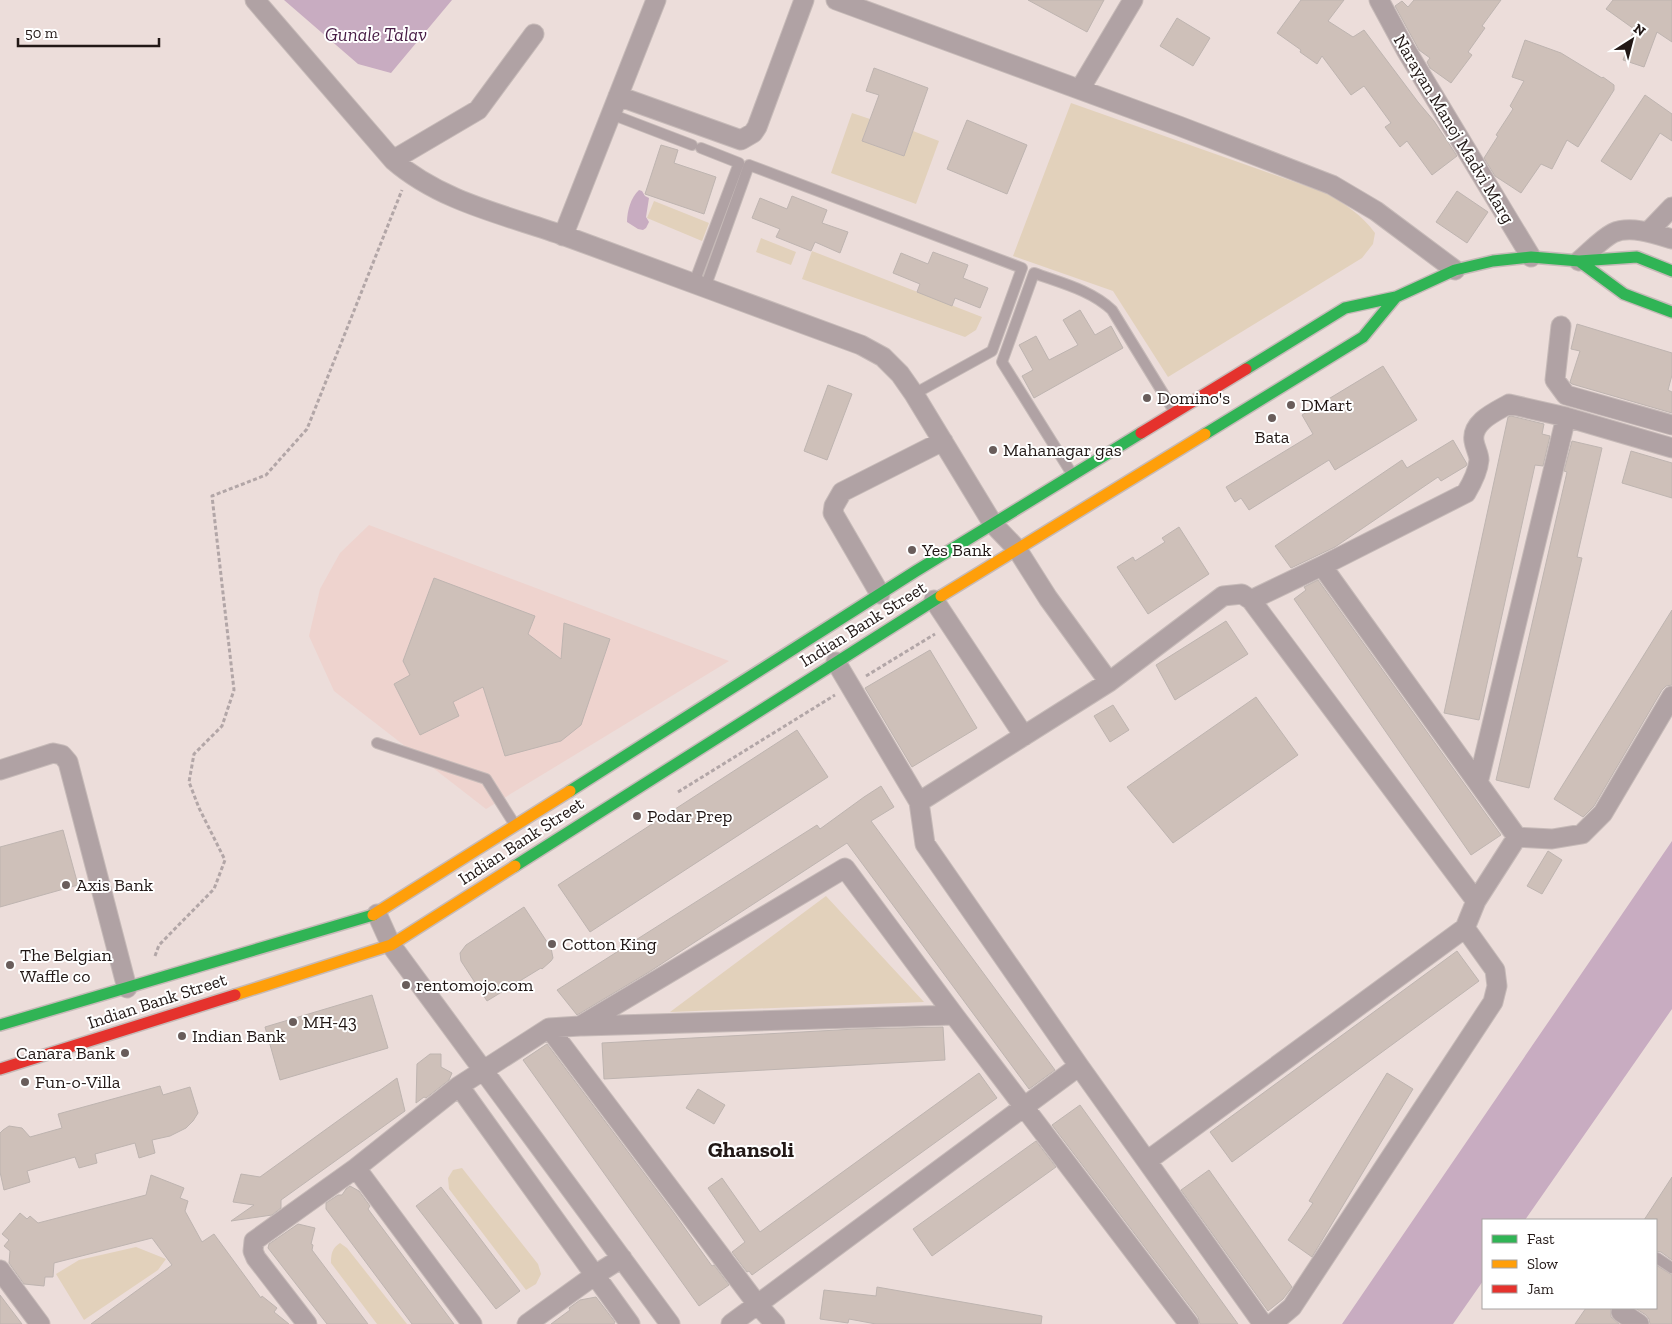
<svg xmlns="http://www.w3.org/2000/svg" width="1672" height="1324" viewBox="0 0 1672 1324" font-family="'Zilla Slab',serif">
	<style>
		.built { fill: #eed3ce }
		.green { fill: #e2d1bb }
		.water { fill: #c8acc1 }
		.building { fill: #cec0b9; stroke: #beb4b0 }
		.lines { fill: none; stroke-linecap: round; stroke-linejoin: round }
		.lane-casing { stroke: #c6bab8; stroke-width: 12 }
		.street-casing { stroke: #c6bab8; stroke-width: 21 }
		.fast-casing { stroke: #c6bab8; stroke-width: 14 }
		.slow-casing { stroke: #c6bab8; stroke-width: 14 }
		.jam-casing { stroke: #c6bab8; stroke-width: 14 }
		.path { stroke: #b2a6a7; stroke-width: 3; stroke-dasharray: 4 2.5; stroke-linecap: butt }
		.lane { stroke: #b0a2a4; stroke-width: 10 }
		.street { stroke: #b0a2a4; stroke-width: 19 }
		.fast { stroke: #30b455; stroke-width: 11 }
		.slow { stroke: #ff9f0a; stroke-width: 11 }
		.jam { stroke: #e5322d; stroke-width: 11 }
		.poi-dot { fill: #695d5b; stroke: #fff; stroke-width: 2 }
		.labels { text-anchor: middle; stroke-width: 4; stroke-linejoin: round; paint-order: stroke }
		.street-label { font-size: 18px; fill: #221816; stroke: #fff }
		.poi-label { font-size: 18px; fill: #221816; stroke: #fff; text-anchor: start }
		.water-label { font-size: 19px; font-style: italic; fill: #461b44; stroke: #fff }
		.district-label { font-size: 22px; font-weight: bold; fill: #221816; stroke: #fff }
	</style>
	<rect width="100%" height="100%" fill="#ecddda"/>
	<path class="built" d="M369,525L729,661L486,809L334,691L309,636L320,589L340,553Z"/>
	<path class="green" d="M1071,103L1326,193C1345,204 1362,215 1375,233L1373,244L1362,258L1168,377L1113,291L1013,256Z
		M852,113L870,119L862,141L904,156L913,131L939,141L916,204L831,173Z
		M654,201L709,223L702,241L647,218Z
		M761,238L796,252L791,265L756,252Z
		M812,251L982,317L976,330L965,337L802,279Z
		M826,896L924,1002L670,1012Z
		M462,1168L538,1264L541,1274L536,1284L526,1290L449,1189L448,1178L453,1170Z
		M340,1243L347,1248L407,1324H377L331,1263C331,1254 332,1248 340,1243Z
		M136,1247L166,1259L158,1270L84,1320L56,1274L79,1260Z"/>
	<path class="water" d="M284,0H452L391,73L358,64Z
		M639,190L642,191L645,196L649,198L646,217L649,222L646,228L643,230L638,229L627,222C627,211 631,197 639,190Z
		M1672,841V1009L1525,1220H1483V1281L1453,1324H1342Z"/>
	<path class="building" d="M1028,0H1104L1087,32Z
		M1301,0H1344L1328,21L1353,37L1364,30L1418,102L1434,121L1457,156L1432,175L1407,141L1400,147L1385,127L1391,123L1364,86L1351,95L1322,56L1317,64L1300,52L1301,50L1277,33Z
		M1414,0H1501L1482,26L1485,28L1468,52L1472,55L1451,83L1430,68L1427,62L1430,58L1419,50L1395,6L1402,1L1408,7Z
		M1613,0H1672V42L1657,32L1644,67L1623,60L1634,29L1606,9Z
		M1177,18L1210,38L1193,66L1160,46Z
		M1525,40L1561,53L1602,78L1603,77L1614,85V90L1578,147L1567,140L1552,169L1541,164L1521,193L1495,176L1484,158L1498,136L1496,135L1513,109L1510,106L1524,81L1512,77Z
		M874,68L928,88L904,156L862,141L879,95L866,91Z
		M1645,95L1672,114V141L1660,133L1631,180L1601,161Z
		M967,120L1027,145L1007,194L947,169Z
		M661,145L678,150L674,163L716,177L704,214L645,194Z
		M1457,191L1488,212L1467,243L1436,222Z
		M792,196L827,210L822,223L848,232L840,253L815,242L811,251L776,237L780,229L752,218L760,198L787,209Z
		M933,252L968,265L963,278L988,288L980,308L955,298L952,306L917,292L920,284L893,273L901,253L928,264Z
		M1080,310L1095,335L1111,326L1123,348L1034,398L1022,376L1033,370L1019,345L1036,336L1049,360L1078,345L1063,320Z
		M1577,324L1672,353V375L1668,390L1672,392V413L1572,384L1570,382L1580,351L1571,349Z
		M1383,366L1417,420L1335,470L1329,460L1249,510L1241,498L1235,502L1226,487L1313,434L1302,415Z
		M828,385L852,394L827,460L804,451Z
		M1511,416L1544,424L1542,434L1550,436L1543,466L1535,465L1479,720L1444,713L1508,417Z
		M1453,440L1467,464L1466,466L1441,481L1438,477L1335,547L1291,568L1275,546L1402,460L1407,468Z
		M1572,441L1602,448L1577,557L1582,558L1529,788L1496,780L1567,472L1564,471Z
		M1631,451L1672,463V498L1622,483Z
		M1179,527L1209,574L1148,614L1117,567L1133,557L1135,561L1165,542L1162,538Z
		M434,578L535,616L528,634L561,659L564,623L610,639L581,725L561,741L505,756L483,687L453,702L459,716L420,735L394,684L410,675L403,661Z
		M1318,580L1501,835L1471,855L1294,599L1306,590L1304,587Z
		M1672,610V685L1666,686L1662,690L1594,806L1583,817L1554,799Z
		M1226,621L1248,654L1175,700L1156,665Z
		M930,650L977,728L912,767L865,688Z
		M1256,697L1298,755L1173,843L1127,787Z
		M1113,705L1129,730L1110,742L1094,716Z
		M797,730L828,777L590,932L558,885Z
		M881,786L894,807L871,821L1055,1070L1029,1089L847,843L649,972L577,1015L557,990L817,825L820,829L864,797Z
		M63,830L78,885L0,907V847Z
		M1548,851L1562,860L1542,894L1527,886Z
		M524,907L551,948L553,958L551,961L542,969L541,968L487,1001L461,961L460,953L466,945Z
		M1457,951L1479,981L1232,1162L1210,1132Z
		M372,995L388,1048L280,1080L265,1027Z
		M943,1027L945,1060L604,1079L602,1043L856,1029Z
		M547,1044L674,1213L712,1266L714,1265L729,1285L699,1306L523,1060Z
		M430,1054H441V1067L452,1073L449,1080L426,1098L424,1097L416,1103L417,1064Z
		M979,1073L997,1098L752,1275L749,1271L747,1272L732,1252L745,1242L708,1188L722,1178L760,1232Z
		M1387,1073L1413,1089L1312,1257L1288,1240L1313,1203L1309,1201Z
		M397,1078L405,1111L281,1200V1208L272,1215L231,1221L254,1205L233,1202L241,1174L260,1177Z
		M160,1086L163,1095L190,1087L198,1113L193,1121L186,1128L170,1136L152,1140L155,1153L139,1158L135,1143L95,1154L97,1163L79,1168L75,1157L27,1171L30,1182L4,1190L0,1172V1133L3,1130L9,1126L22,1128L30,1137L62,1128L58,1114Z
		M698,1089L725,1105L714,1124L686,1108Z
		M1080,1105L1238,1324H1200L1198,1317L1052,1125Z
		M1036,1141L1056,1167L932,1256L913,1229Z
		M1209,1170L1292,1287L1283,1299L1268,1311L1181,1190Z
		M151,1175L184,1188L180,1198L188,1201L185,1211L202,1242L214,1234L261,1298L262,1296L277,1308L274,1312L289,1324H91L172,1265L152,1238L54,1263L53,1277H45L44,1286L24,1284L9,1263L10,1251L4,1246L9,1240L2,1234L20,1213L27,1219L30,1216L38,1223L146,1195Z
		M1672,1177V1260L1661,1252L1656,1251V1220H1644Z
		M350,1186L359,1191L370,1206L368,1209L454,1324H412L326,1209V1203L338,1195H342L346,1189Z
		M441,1187L520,1291L496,1309L416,1206Z
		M298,1224L315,1228L311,1244L313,1245L312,1250L368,1324H327L268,1248L269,1244Z
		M1656,1265L1672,1275V1324H1650L1649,1319L1646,1315L1635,1308H1656Z
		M877,1287L1042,1316L1041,1324H876L849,1319L848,1323L820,1319L824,1290L876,1296Z
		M0,1295L22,1324H0Z
		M596,1297L615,1322L614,1324H551L570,1310L569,1308L580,1300Z
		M1586,1308H1611V1317L1619,1324H1575Z"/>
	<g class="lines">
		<g class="lane-casing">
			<path id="lane" d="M611,114L692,145
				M694,283L739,163L701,148
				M705,288L749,165L1022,268L992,351L914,394
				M1072,474L1002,362L1034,273C1061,283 1091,290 1112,310L1174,411
				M377,743L486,779L515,825
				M1657,1258L1672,1268"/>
		</g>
		<g class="street-casing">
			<path id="street" d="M255,0L393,160C441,202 506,215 565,236C664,272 762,309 861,345L883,357L900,374L914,394L993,524L1017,549L1048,598L1109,682
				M836,0L1179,126L1332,185L1376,211L1455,270
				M1379,0L1406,50L1531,257
				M1080,89L1133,0
				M618,96L741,140L753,133L757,127L804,0
				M393,160L478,110L534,34
				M1649,231L1672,207
				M563,236L656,0
				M1579,261C1590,252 1600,240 1613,233C1630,225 1656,234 1672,239
				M1561,326L1555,380L1566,395L1672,425
				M1322,566L1466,493C1472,483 1478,472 1479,460C1479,454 1475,448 1474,441C1471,422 1495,412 1509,404L1566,417L1672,448
				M880,594L833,513L834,506L842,492L943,441
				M934,600L1024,736
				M1251,600L1322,566L1517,837
				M836,662L919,802L925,844L1079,1066L1263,1324
				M0,770L53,753L62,755L68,762L127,988
				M1478,783L1566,417
				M919,802L1109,682L1223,596L1242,594L1251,600L1476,901
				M1517,837L1552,839L1582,834L1603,813L1672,696
				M377,914L391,945L670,1324
				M583,1026L954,1015
				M459,1086L630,1324
				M1147,1161L1465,928L1476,901L1517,837
				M356,1168L472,1324
				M0,1270L40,1324
				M1621,1312L1639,1324
				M307,1324L256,1258L253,1251L254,1241L356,1168L459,1086L549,1028
				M527,1324L595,1275L622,1258
				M731,1324L1079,1066
				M775,1324L757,1304L549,1028L580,1026L845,868L954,1015L1189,1324
				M1272,1324L1292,1307L1493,1002L1497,986L1495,970L1465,928"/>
		</g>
		<g class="fast-casing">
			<path id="fast" d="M1579,261L1624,294L1672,312
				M1246,369L1345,308L1396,297L1455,270L1493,261L1531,257L1579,261L1637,257L1672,271
				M1205,434L1363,337L1396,297
				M570,791L916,571L1141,433
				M515,866L941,596
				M0,1025L373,915"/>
		</g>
		<g class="slow-casing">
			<path id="slow" d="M941,596L1205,434
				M373,915L570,791
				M235,995L391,945L515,866"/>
		</g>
		<g class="jam-casing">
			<path id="jam" d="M1141,433L1246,369
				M0,1069L235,995"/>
		</g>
		<path class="path" d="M866,676L935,634
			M678,792L835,695
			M155,956L159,945L214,889L225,860L199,808L189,782L194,754L222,726L234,690L212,496L266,475L307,429L402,190"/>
		<use href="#lane" class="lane"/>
		<use href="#street" class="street"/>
		<use href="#fast" class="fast"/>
		<use href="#slow" class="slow"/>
		<use href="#jam" class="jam"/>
	</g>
	<g class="poi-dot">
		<circle cx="1147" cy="398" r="5"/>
		<circle cx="1291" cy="405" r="5"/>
		<circle cx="1272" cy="418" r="5"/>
		<circle cx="993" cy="450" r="5"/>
		<circle cx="912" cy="550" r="5"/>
		<circle cx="637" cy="816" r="5"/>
		<circle cx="66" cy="885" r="5"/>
		<circle cx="552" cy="944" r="5"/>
		<circle cx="10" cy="965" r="5"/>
		<circle cx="406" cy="985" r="5"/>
		<circle cx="293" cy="1022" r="5"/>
		<circle cx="182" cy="1036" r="5"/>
		<circle cx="125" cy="1053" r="5"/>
		<circle cx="25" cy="1082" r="5"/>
	</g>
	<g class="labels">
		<g class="street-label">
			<text transform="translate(1454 129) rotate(59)" y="6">Narayan Manoj Madvi Marg</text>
			<text transform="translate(863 624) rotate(-32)" y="6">Indian Bank Street</text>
			<text transform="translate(521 841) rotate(-33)" y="6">Indian Bank Street</text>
			<text transform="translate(157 1001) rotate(-18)" y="6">Indian Bank Street</text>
		</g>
		<g class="poi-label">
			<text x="1157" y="404">Domino's</text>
			<text x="1301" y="411">DMart</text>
			<text x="1272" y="443" text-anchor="middle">Bata</text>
			<text x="1003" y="456">Mahanagar gas</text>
			<text x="922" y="556">Yes Bank</text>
			<text x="647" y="822">Podar Prep</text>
			<text x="76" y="891">Axis Bank</text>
			<text x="562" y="950">Cotton King</text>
			<text x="20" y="961">The Belgian<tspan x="20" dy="21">Waffle co</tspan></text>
			<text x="416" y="991">rentomojo.com</text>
			<text x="303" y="1028">MH-43</text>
			<text x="192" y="1042">Indian Bank</text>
			<text x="115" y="1059" text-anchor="end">Canara Bank</text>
			<text x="35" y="1088">Fun-o-Villa</text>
		</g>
		<g class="water-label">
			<text x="376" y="41">Gunale Talav</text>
		</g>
		<g class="district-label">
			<text x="751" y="1157">Ghansoli</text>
		</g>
	</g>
	<rect x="1482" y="1219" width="175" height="90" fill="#ffffff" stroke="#a7a3a2"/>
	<rect x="1492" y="1235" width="25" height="8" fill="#30b455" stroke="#a7a3a2"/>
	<text x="1527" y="1244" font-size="15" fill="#221816">Fast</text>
	<rect x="1492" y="1260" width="25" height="8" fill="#ff9f0a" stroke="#a7a3a2"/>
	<text x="1527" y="1269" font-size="15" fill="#221816">Slow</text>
	<rect x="1492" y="1285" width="25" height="8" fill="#e5322d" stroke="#a7a3a2"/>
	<text x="1527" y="1294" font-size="15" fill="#221816">Jam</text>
	<g transform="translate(1632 40) rotate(36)" stroke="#ffffff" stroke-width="4" paint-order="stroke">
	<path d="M0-4L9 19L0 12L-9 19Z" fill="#221816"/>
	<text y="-8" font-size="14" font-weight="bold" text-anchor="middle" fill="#221816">N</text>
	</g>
	<path d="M18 38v8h141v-8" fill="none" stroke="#221816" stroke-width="2.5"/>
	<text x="25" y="38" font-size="15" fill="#221816" stroke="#ffffff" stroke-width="4" paint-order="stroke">50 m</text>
</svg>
